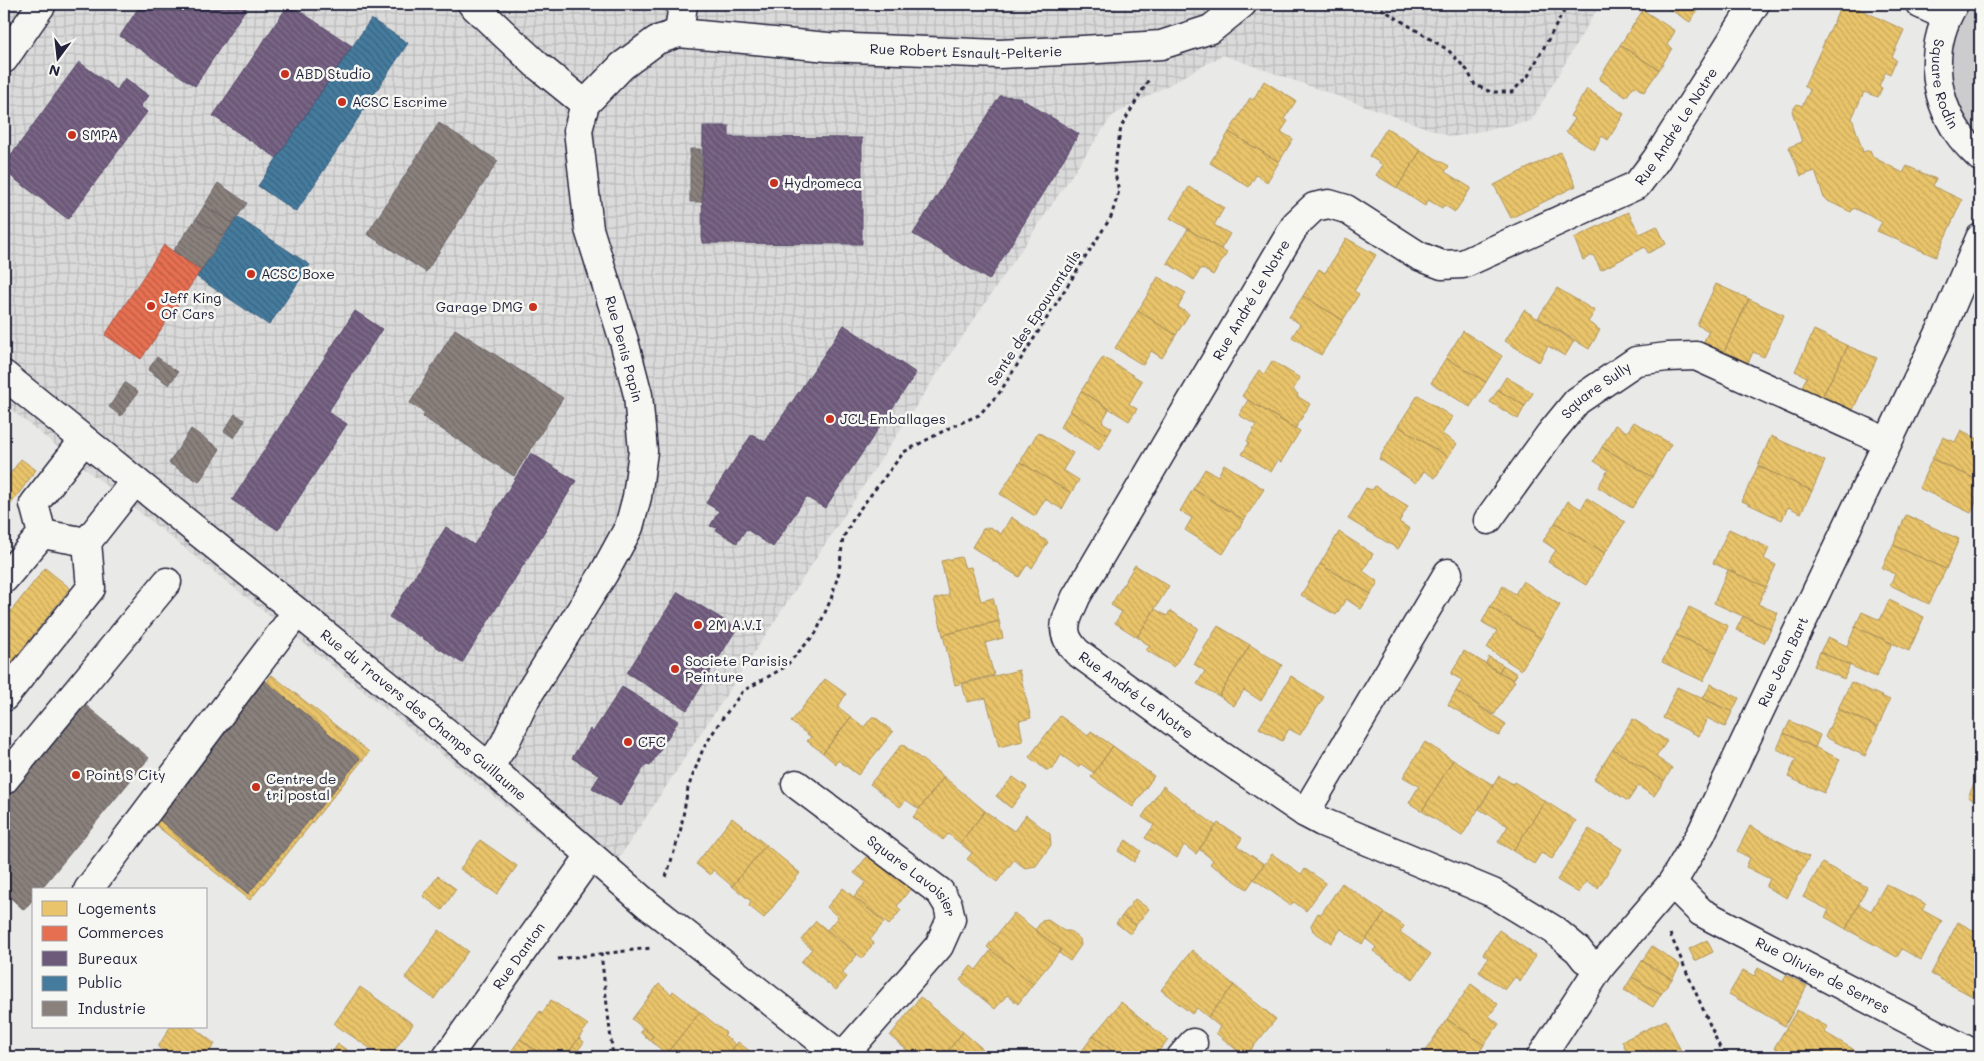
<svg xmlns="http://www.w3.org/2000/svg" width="1984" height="1061" viewBox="0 0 1984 1061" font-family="Mali,sans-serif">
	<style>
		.industrial { fill: url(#industrial-grid) }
		.green { fill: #ccccce; stroke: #777784 }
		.homes { fill: url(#homes-back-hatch); stroke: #ad935c }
		.shops { fill: url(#shops-back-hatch); stroke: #ac584a }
		.offices { fill: url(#offices-back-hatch); stroke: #564867 }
		.public { fill: url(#public-back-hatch); stroke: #3a6080 }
		.industry { fill: url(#industry-back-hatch); stroke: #6b6468 }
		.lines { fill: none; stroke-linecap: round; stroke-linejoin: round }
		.minor-casing { stroke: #22223b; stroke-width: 31 }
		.path { stroke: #22223b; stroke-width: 3; stroke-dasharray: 4 4; stroke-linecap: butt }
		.minor { stroke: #f6f6f2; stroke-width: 28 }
		.poi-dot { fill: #c8321e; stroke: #f6f6f2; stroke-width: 2 }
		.labels { text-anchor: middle; stroke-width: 5; stroke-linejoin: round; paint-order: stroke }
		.street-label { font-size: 14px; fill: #22223b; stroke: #f6f6f2 }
		.poi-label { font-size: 14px; fill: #22223b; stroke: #f6f6f2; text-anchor: start }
	</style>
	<defs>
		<pattern id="industrial-grid" width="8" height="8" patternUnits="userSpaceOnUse" patternTransform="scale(1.25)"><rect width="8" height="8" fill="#dadada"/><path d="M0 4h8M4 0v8" fill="none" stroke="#bbbbbc"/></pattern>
		<pattern id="homes-back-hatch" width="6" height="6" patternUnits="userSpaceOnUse" patternTransform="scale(1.25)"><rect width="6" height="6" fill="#e9c46a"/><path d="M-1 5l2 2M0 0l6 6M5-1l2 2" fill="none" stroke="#c8a85d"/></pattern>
		<pattern id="shops-back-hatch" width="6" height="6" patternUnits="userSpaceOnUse" patternTransform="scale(1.25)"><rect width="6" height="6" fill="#e76f51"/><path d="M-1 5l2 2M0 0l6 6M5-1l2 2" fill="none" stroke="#bb5b44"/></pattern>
		<pattern id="offices-back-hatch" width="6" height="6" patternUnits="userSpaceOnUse" patternTransform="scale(1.25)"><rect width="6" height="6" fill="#6d597a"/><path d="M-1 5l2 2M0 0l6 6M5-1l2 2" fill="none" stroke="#81728c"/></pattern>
		<pattern id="public-back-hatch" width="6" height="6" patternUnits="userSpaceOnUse" patternTransform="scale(1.25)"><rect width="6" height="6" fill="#457b9d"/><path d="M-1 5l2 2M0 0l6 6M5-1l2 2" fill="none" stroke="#396481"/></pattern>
		<pattern id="industry-back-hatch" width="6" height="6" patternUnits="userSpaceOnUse" patternTransform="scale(1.25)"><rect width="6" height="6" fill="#8a817c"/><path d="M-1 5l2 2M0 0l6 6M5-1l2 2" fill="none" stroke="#706967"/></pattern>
	</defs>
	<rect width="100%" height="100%" fill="#e9e9e7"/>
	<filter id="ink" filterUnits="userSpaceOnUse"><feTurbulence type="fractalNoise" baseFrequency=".02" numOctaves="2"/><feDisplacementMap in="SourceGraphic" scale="10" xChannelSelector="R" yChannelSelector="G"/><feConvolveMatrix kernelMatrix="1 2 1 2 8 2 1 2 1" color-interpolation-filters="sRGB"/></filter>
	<g filter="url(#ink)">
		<path class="industrial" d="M4,4H1600L1531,121L1452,137L1223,55L1112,116L935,377L602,884L341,673L4,404Z"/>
		<path class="green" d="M1968,4H1980V138C1947,96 1938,51 1968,4Z"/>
		<path class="homes" d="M1661,4H1701L1690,22Z
			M1842,4L1853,6L1904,30L1892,57L1896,60L1890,74L1886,72L1884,75L1879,86L1882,88L1878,97L1864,92L1852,118L1863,152L1870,150L1873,157L1903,173L1907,166L1936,179L1933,186L1962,200L1936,257L1877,231L1882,222L1854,208L1851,212L1828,201L1824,198L1815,171L1801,176L1789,147L1802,142L1792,111L1797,104L1802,106L1810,90L1804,86Z
			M1643,10L1675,31L1667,45L1672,48L1659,70L1620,45Z
			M1620,45L1659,70L1644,92L1634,86L1626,97L1599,79Z
			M1264,81L1296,101L1284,119L1288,121L1281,132L1293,139L1279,162L1229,132L1250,98L1253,100Z
			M1587,89L1624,114L1608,140L1602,136L1594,150L1566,132L1575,119L1570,116Z
			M1387,128L1421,150L1397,188L1376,175L1383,165L1369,156Z
			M1229,132L1279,162L1267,182L1256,175L1249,187L1210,163Z
			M1421,150L1449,166L1445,172L1471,188L1455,212L1444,205L1442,208L1428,200L1425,206L1397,188Z
			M1560,152L1576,186L1511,218L1494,185Z
			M1189,187L1224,208L1214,225L1230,234L1221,249L1170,218Z
			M1628,212L1640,234L1657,226L1666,244L1648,253L1645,247L1601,270L1593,255L1583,260L1574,238Z
			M1188,229L1227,253L1213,275L1201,268L1194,280L1167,263Z
			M1346,238L1376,255L1354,291L1359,294L1343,320L1303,296L1319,269L1325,273Z
			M1158,277L1186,293L1178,307L1189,314L1176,335L1138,311Z
			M1716,284L1749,299L1724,352L1703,343L1709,331L1697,325Z
			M1557,288L1595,311L1588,322L1600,330L1589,349L1538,318Z
			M1303,296L1343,320L1321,355L1292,337L1300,324L1289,317Z
			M1749,299L1784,315L1764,357L1753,352L1748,363L1724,352Z
			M1524,310L1574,341L1565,356L1548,346L1539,362L1505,341Z
			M1138,311L1176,335L1162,358L1151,351L1143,365L1115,348Z
			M1814,330L1848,346L1822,397L1801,388L1807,377L1795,371Z
			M1463,331L1502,356L1486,382L1446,358Z
			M1848,346L1877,358L1852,412L1822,397Z
			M1103,357L1142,381L1129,404L1137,409L1129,421L1081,391Z
			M1446,358L1486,382L1470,407L1431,383Z
			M1272,361L1300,378L1293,390L1298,394L1297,396L1310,404L1295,429L1242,396L1259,370L1264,374Z
			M1506,377L1533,393L1525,406L1498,390Z
			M1498,390L1525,406L1518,419L1490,402Z
			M1081,391L1109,409L1102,422L1112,428L1108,435L1070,411Z
			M1418,395L1452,417L1442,434L1457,444L1448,457L1398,426Z
			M1248,400L1300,431L1281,462L1278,460L1271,472L1242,454L1249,443L1247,441L1256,425L1239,415Z
			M1070,411L1108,435L1099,450L1060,427Z
			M1634,422L1671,444L1652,477L1602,447L1615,425L1627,432Z
			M1398,426L1448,457L1435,478L1424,471L1416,483L1379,459Z
			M1961,430L1980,440V481L1932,459L1943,437L1955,442Z
			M1038,432L1073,453L1063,470L1079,480L1071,493L1020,462Z
			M1771,436L1825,461L1812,491L1758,466Z
			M1602,447L1652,477L1632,508L1598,487L1608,470L1594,461Z
			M21,459L36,470L5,512L4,482Z
			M1932,459L1980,481V493L1971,513L1919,488Z
			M1020,462L1071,493L1062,509L1045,499L1035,516L1000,494Z
			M1224,464L1264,489L1244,520L1193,489L1205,469L1218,476Z
			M1758,466L1812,491L1801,513L1788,507L1782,520L1742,501Z
			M1375,486L1408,506L1399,522L1410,529L1398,549L1348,519L1366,488L1372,490Z
			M1193,489L1244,520L1223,554L1185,530L1192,518L1180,511Z
			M1587,498L1625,522L1605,553L1555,523L1568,501L1581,509Z
			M1906,515L1959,539L1946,569L1893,545Z
			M1011,517L1048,542L1032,568L1027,565L1019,577L972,547L983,529L990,527L1001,534Z
			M1555,523L1605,553L1586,585L1548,562L1556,550L1543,541Z
			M1729,529L1769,548L1764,559L1776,565L1766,587L1713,563Z
			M1339,532L1373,554L1363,571L1378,582L1371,594L1320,564Z
			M1893,545L1946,569L1929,604L1890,585L1895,574L1882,568Z
			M961,557L965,568L971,567L981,601L993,598L999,621L943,635L934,599L949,595L941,561Z
			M1320,564L1371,594L1361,609L1346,599L1336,615L1301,595Z
			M1135,565L1169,586L1137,637L1115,623L1122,612L1111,605Z
			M45,568L70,588L4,672V620Z
			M1728,570L1766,587L1758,604L1778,613L1771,629L1714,603Z
			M1523,581L1560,605L1541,638L1490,607L1503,586L1515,594Z
			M1889,600L1924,617L1909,651L1855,627L1862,612L1880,620Z
			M1490,607L1541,638L1521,670L1487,648L1497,631L1482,622Z
			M1689,607L1728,626L1717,653L1676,635Z
			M1155,609L1167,616L1170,611L1198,628L1174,667L1146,650L1150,646L1137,637Z
			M1743,616L1771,629L1764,643L1736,630Z
			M999,621L1003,638L985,643L994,675L955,685L943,635Z
			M1218,626L1250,645L1219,696L1197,684L1205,671L1194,664Z
			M1855,627L1892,643L1876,677L1820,652L1828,637L1847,646Z
			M1676,635L1717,653L1703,681L1662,662Z
			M1250,645L1282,665L1261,701L1244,690L1234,706L1219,696Z
			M1464,651L1515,681L1494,715L1456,691L1462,680L1451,674Z
			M1820,652L1850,665L1844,679L1814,666Z
			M1489,657L1503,665L1499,672L1485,664Z
			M1503,665L1517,674L1513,680L1499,672Z
			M1019,670L1031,718L1019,721L1023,741L999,747L986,698L967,702L962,684Z
			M272,675L369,752L250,900L153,823Z
			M1291,676L1324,697L1300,735L1289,729L1282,741L1259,728Z
			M825,679L846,694L838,707L851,717L823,753L807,741L811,737L791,722Z
			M1851,682L1890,700L1878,727L1838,709Z
			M1711,684L1739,698L1732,712L1703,698Z
			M1677,687L1732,712L1725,727L1707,718L1699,736L1663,718Z
			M1456,691L1506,724L1499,736L1448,705Z
			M1838,709L1878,727L1865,756L1825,737Z
			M1060,716L1088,736L1091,731L1113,746L1094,773L1081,764L1078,767L1061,755L1053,769L1046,770L1029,757Z
			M851,717L864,727L872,717H875L893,732L858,775L838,760L836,764L823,753Z
			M1633,719L1667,741L1656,757L1672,768L1664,781L1613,749Z
			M1790,721L1820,735L1815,748L1784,733Z
			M1784,733L1840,759L1824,793L1788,777L1796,759L1777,749Z
			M1425,742L1453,760L1422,811L1409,803L1419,786L1403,777Z
			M902,744L944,777L919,809L906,800L900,807L870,784Z
			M1113,746L1154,776L1133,807L1091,777Z
			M1613,749L1664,781L1654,796L1638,786L1628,801L1594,779Z
			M1453,760L1493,785L1462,836L1422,811Z
			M1980,771V803L1968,797Z
			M1499,776L1513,784L1514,782L1545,801L1513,851L1498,842L1508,826L1479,809Z
			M944,777L985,811L960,843L948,834L943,840L913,817Z
			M1013,777L1027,787L1011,808L996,796Z
			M1163,786L1216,826L1196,854L1184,845L1177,858L1145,838L1154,825L1142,817Z
			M1545,801L1576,821L1552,859L1541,853L1534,864L1513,851Z
			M985,811L1014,831L1026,815L1050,834L1051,845L1036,866L1025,868L1014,860L997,882L967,859L972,853L960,843Z
			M732,818L766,845L732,886L713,870L710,875L696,864Z
			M1218,823L1242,838L1237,846L1264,864L1247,889L1210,864L1213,860L1199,849Z
			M1750,826L1809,857L1787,898L1766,887L1770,879L1746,867L1750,858L1737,851Z
			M1589,829L1622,849L1598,888L1586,881L1579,893L1557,880Z
			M480,840L517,866L497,894L460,869Z
			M1126,840L1141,851L1134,862L1118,851Z
			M766,845L800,873L764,918L749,906L751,901L732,886Z
			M869,854L911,888L897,906L901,910L889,925L854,897L866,882L854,873Z
			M1272,854L1301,874L1305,869L1326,883L1306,911L1294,902L1290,905L1254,879Z
			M1822,863L1867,887L1846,929L1825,917L1829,910L1803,897Z
			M438,876L456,889L442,910L423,896Z
			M1342,883L1385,913L1362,944L1341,929L1331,943L1313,931L1311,925L1318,913L1321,914Z
			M1886,884L1926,904L1922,910L1942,921L1921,960L1902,949L1897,957L1846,929L1859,904L1871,911Z
			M843,888L884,922L870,940L874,943L862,958L827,930L838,917L827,907Z
			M1135,899L1149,909L1136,925L1122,916Z
			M1014,913L1061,950L1033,984L987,947Z
			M1385,913L1404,926L1400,932L1431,954L1413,979L1373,951L1376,947L1366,939Z
			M1122,916L1136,925L1130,934L1116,923Z
			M1048,920L1064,931H1070L1080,939L1081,945L1070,961L1059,953L1061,950L1035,930L1042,921Z
			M816,921L857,955L842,973L847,977L836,990L801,962L812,949L801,940Z
			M1958,922L1980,934V991L1976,989L1972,996L1931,974Z
			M439,930L468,951L434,999L405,978Z
			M1499,930L1536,956L1520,981L1515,977L1505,990L1479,972L1488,958L1483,954Z
			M1707,940L1713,952L1695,961L1689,949Z
			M1652,946L1680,965L1672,979L1642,961Z
			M991,950L1033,984L1018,1004L1007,995L995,1009L960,980L971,966L976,970Z
			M1192,950L1234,985L1208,1017L1197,1008L1192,1014L1161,990Z
			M1642,961L1672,979L1661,994L1632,977Z
			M1758,968L1783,982L1786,975L1807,986L1785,1026L1729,994L1743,970L1754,976Z
			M1632,977L1661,994L1653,1007L1624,990Z
			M659,984L671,994L673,991L700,1012L666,1054L650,1040L653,1036L632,1019Z
			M1471,984L1498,1004L1489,1016L1499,1024L1484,1045L1447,1019Z
			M1234,985L1276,1019L1245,1057L1216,1033L1220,1027L1208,1017Z
			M360,987L413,1024L390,1057H383L334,1024Z
			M920,997L963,1032L943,1057H928L926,1055L925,1057H915L890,1036Z
			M551,1000L588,1025L571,1049L576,1053L573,1057H545L520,1039L540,1011L542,1013Z
			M1121,1002L1168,1040L1157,1053L1151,1051L1146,1057H1120L1093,1036Z
			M1797,1010L1828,1027L1824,1032L1863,1055L1862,1057H1790L1774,1048Z
			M700,1012L726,1033L724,1035L736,1045L726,1057H671L666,1054Z
			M1447,1019L1484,1045L1476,1057H1431L1424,1053Z
			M1666,1020L1682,1053L1673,1057H1629L1622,1041Z
			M170,1027H193L215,1044L205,1057H171L158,1047Z
			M643,1028L653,1036L650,1040L640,1032Z
			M963,1032L992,1057H943Z
			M1093,1036L1120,1057H1079L1078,1056Z
			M579,1038L584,1042L576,1053L571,1049Z
			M520,1039L545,1057H507Z
			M738,1042L756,1056L755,1057H726Z
			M338,1044L357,1057H329Z"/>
		<path class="shops" d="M164,245L201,270L141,359L105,335Z"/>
		<path class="offices" d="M141,4H242L247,7L195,86L120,36Z
			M289,4L352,46L277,158L213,116Z
			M79,62L117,90L125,78L149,96L140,106L147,112L68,219L4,171V165Z
			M1000,96L1018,97L1079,134L989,280L913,234Z
			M703,126H729V137L862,138V244L702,243Z
			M355,311L382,329L328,412L347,424L278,530L232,500Z
			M844,325L916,373L825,508L806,497L773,547L746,529L737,543L716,530L718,528L710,526L719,511L706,503L752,434L765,442Z
			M531,453L576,481L462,663L389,617L446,527L474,545Z
			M678,592L737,628L687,710L627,673Z
			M622,687L678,721L650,766L646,764L620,806L592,788L600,775L572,758L590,729L593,732Z"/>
		<path class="public" d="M371,19L408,43L296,212L258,186Z
			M237,217L310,265L269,325L197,277Z"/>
		<path class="industry" d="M439,123L498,161L426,272L367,234Z
			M690,149H701L702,202H690Z
			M218,183L247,203L233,223L204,206Z
			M204,206L233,223L223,236L196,219Z
			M196,219L223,236L201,270L173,251Z
			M455,329L563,398L514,476L423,417L425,413L410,403Z
			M157,357L178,372L169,385L148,370Z
			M125,383L138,392L121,416L109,407Z
			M235,414L245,420L234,438L224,431Z
			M191,429L220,449L199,482L169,463Z
			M264,680L360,759L248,894L152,814Z
			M83,703L149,758L40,890H34V898L24,910L4,892V799Z"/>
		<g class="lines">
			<g class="minor-casing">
				<g id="minor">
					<path d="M472,4L537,65L585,104"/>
					<path d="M1920,4L1946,16"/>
					<path id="s1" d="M1954,4C1929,45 1932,95 1959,134C1965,143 1973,150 1980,157"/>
					<path d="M679,33L683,4"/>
					<path d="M4,59L42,4"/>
					<path id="s2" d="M4,375L489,767L648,905L842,1057"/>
					<path id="s3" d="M1488,520L1550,434L1577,401L1636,361L1667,357L1696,356L1887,442"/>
					<path d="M42,534L87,542L135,481"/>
					<path d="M42,534L34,504L84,440"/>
					<path d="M4,579L42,534"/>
					<path d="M4,697L91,588L87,542"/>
					<path id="s4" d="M489,767L505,743L526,698L604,573L629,527L637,497L643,451L638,395L624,341L589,229L578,130L585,104L622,66L657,40L679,33L828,47L999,54L1083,50L1161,45L1211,29L1242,4"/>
					<path d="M4,780L167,582"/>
					<path id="s5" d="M796,784L940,892L948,905L951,919L939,946L842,1057"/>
					<path d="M1305,813L1448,573"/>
					<path id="s6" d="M1672,883L1701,912L1716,920L1980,1057"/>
					<path d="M88,890L297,612"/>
					<path id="s7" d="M1600,967L1585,959L1578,950L1554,930L1493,893L1322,822L1305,813L1194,737L1077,652C1057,631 1066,621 1076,597L1296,224L1314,207L1329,204L1346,209L1419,256L1442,265L1463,264L1637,185L1656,160L1755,4"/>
					<path id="s8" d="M447,1057L590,856"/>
					<path d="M1181,1057L1193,1043"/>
					<path id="s9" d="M1541,1057L1600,967L1672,883L1701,834L1943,326L1980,238"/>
				</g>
			</g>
			<path class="path" d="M1374,4L1448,50L1467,70L1475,85L1491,92H1512L1528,76L1568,4
				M666,877L680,833L688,788L703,749L719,723L743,691L785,667L816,633L831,599L839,572L843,538L856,514L904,452L949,428L979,415L1000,392L1111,217L1119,191L1114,169L1121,127L1149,79
				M1670,934L1724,1057
				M601,953L613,1057
				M558,959L651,948"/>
			<use href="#minor" class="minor"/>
		</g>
	</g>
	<g class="poi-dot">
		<circle cx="285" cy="74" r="5"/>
		<circle cx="342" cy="102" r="5"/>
		<circle cx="72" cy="135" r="5"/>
		<circle cx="774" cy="183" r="5"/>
		<circle cx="251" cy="274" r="5"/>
		<circle cx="151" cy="306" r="5"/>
		<circle cx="533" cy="307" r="5"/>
		<circle cx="830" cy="419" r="5"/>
		<circle cx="698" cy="625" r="5"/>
		<circle cx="675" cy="669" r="5"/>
		<circle cx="628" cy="742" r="5"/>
		<circle cx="76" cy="775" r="5"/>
		<circle cx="256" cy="787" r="5"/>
	</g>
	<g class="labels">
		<g class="street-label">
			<text dy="5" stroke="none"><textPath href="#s4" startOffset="1119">Rue Robert Esnault-Pelterie</textPath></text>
			<text dy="5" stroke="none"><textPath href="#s1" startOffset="84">Square Rodin</textPath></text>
			<text dy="5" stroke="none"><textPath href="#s7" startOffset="1560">Rue André Le Notre</textPath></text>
			<text dy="5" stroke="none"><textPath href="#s7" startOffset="1020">Rue André Le Notre</textPath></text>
			<text transform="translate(1034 318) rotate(-57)" y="5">Sente des Epouvantails</text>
			<text transform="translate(624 349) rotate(75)" y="5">Rue Denis Papin</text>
			<text dy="5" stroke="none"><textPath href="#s3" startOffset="170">Square Sully</textPath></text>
			<text dy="5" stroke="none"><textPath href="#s9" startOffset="466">Rue Jean Bart</textPath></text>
			<text transform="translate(1136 695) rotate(36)" y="5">Rue André Le Notre</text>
			<text dy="5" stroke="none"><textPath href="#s2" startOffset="540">Rue du Travers des Champs Guillaume</textPath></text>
			<text dy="5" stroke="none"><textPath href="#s5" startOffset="149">Square Lavoisier</textPath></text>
			<text dy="5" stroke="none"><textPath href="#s8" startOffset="124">Rue Danton</textPath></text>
			<text dy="5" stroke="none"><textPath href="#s6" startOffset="178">Rue Olivier de Serres</textPath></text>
		</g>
		<g class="poi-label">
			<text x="295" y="79">ABD Studio</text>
			<text x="352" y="107">ACSC Escrime</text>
			<text x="82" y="140">SMPA</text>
			<text x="784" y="188">Hydromeca</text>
			<text x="261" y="279">ACSC Boxe</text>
			<text x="161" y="303">Jeff King<tspan x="161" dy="16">Of Cars</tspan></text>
			<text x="523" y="312" text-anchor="end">Garage DMG</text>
			<text x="840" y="424">JCL Emballages</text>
			<text x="708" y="630">2M A.V.I</text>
			<text x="685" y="666">Societe Parisis<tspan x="685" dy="16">Peinture</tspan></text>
			<text x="638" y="747">CFC</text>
			<text x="86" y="780">Point S City</text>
			<text x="266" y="784">Centre de<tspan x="266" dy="16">tri postal</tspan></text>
		</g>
	</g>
	<rect width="1984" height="1061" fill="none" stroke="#f6f6f2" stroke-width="20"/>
	<rect x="10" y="10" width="1964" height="1041" fill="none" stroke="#22223b" stroke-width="2" filter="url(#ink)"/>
	<rect x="32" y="888" width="175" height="140" fill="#f6f6f2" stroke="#a1a1a9"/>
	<rect x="42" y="901" width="25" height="15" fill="#e9c46a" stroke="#a1a1a9"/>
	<text x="78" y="914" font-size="15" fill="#22223b">Logements</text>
	<rect x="42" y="926" width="25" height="15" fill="#e76f51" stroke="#a1a1a9"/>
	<text x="78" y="938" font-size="15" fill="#22223b">Commerces</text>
	<rect x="42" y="951" width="25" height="15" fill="#6d597a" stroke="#a1a1a9"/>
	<text x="78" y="964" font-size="15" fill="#22223b">Bureaux</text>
	<rect x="42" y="976" width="25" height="15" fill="#457b9d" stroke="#a1a1a9"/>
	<text x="78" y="988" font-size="15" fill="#22223b">Public</text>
	<rect x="42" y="1001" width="25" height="15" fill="#8a817c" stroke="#a1a1a9"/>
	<text x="78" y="1014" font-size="15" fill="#22223b">Industrie</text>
	<g transform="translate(58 58) rotate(195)" stroke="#f6f6f2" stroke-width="4" paint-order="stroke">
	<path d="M0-4L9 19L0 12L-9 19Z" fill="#22223b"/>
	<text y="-8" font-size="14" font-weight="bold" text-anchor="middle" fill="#22223b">N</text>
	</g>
</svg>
